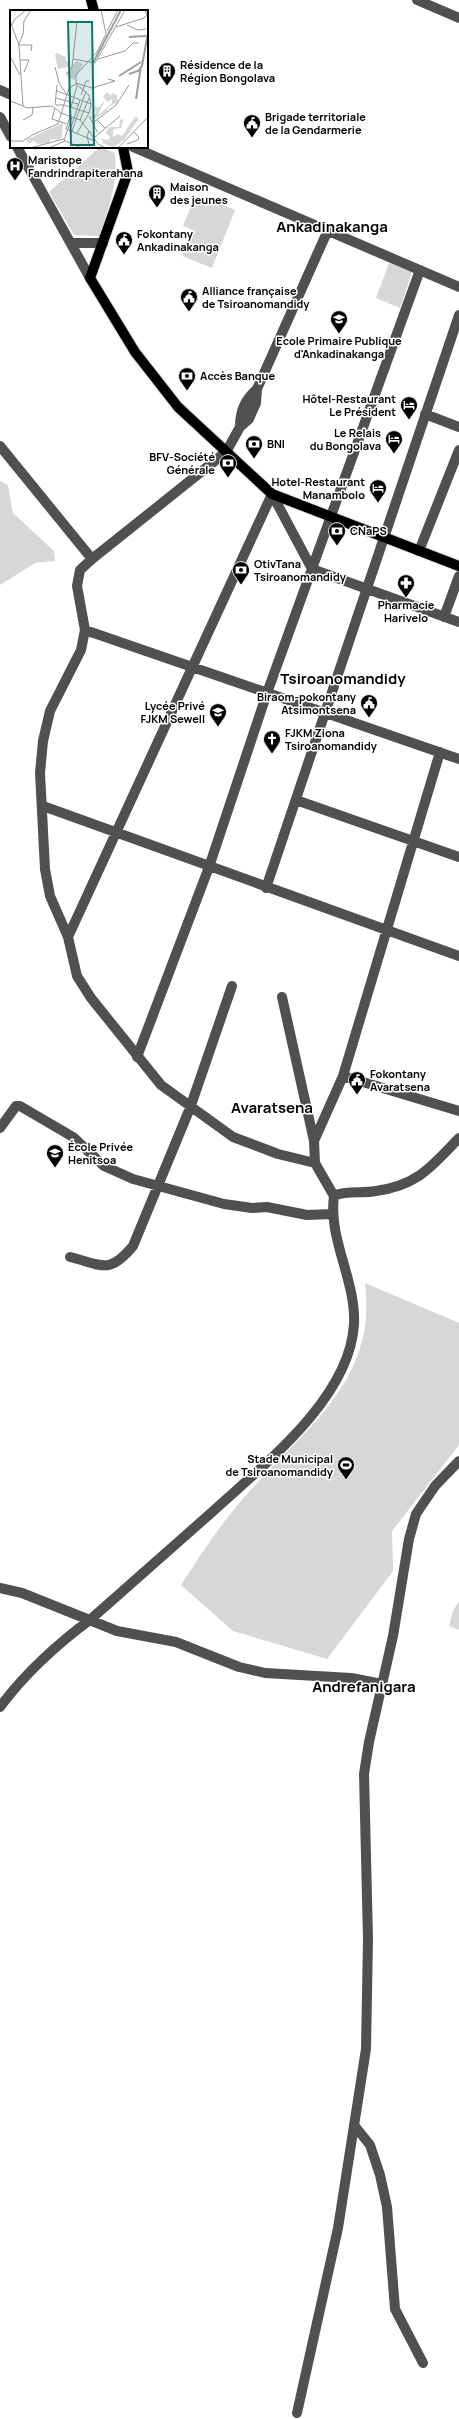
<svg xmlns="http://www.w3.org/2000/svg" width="459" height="2419" viewBox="0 0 459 2419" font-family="Manrope,sans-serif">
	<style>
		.green { fill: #d7d7d7 }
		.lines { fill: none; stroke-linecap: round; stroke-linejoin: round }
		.major-casing { stroke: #dbdbdb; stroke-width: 12 }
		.minor { stroke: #505050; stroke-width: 10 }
		.major { stroke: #000; stroke-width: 10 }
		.labels { text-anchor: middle; stroke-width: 3; stroke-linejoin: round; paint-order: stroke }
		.poi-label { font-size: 11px; font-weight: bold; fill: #000; stroke: #fff; text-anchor: start }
		.district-label { font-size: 15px; font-weight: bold; fill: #000; stroke: #fff }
		.inset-river { fill: none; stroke: #9e9e9e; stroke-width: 2 }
		.inset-road { fill: none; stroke: #999; stroke-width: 1 }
		.view { fill: #0f766e; fill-opacity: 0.15; stroke: #0f766e; stroke-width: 2 }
		.inset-edge { fill: none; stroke: #000; stroke-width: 2 }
	</style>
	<rect width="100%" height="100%" fill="#fff"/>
	<path class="green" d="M100,147L115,153C118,184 109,207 99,236L74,235L49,192Z
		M206,198L235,210L212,268L182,256L193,230L183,226L193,201L203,205Z
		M389,263L412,272L400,308L376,298Z
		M0,481L8,485L13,513L54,551L55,561L35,563L0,585Z
		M365,1283L459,1323V1445L392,1531L393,1571L327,1659L233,1631L181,1585C201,1554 222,1522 247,1494C294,1440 360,1394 366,1317C367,1306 366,1294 365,1283Z
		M459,1601V1630L449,1626L453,1611Z"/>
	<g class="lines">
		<g class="major-casing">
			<path id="major" d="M91,0L94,11
				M123,147L128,172L90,278L135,352L178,407L272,494L459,566"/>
		</g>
		<path class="minor" d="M417,0L459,18
			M0,90L11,95
			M0,117L11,137
			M17,147L90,278
			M133,147L459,287
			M328,230L257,389L256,403L249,419L240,427L226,452L92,559L80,570L77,586L85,630L459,759
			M71,243H103
			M425,414L459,427
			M240,427C240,410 245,400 257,389
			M0,446L92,559
			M272,494L312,569L459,622
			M419,551L459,450
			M444,617L459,576
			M85,630L81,650L50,711L43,741L40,773L45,869L50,896L68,937L77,976L91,998L161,1085L233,1137L278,1154L315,1163L334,1196
			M296,800L459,857
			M43,806L459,956
			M266,888L459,315
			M68,937L272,494
			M282,997L314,1141
			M137,1057L209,867L267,693L420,270
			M343,1076L459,1111
			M0,1128L16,1106H20L73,1137L104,1166L133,1179L224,1204L252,1208L267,1207L307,1215L332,1214
			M315,1163L314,1141L343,1076L440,752
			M70,1257C102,1265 109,1275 133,1246L190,1108L232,986
			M0,1588L22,1593L117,1631L176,1642L239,1667L265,1673L351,1678L382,1684
			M0,1707C26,1672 56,1645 91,1619C131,1584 171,1548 211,1513C262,1466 350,1399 354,1324C356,1280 328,1239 334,1196C347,1190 362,1194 376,1191C418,1185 431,1167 459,1138
			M354,2125L370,2145L380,2175L387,2207L395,2309L423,2363
			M297,2413L338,2228L366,2049L368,1939L364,1774L369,1742L393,1636L409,1539L416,1514L435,1486L459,1461"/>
		<use href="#major" class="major"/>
	</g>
	<defs>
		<g id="building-pin" transform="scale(0.9)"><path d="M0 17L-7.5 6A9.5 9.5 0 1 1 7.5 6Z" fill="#000" stroke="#fff"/><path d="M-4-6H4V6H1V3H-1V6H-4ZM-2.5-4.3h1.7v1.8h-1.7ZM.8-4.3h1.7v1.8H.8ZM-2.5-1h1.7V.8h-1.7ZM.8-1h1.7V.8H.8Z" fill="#fff"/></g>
		<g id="civic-pin" transform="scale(0.9)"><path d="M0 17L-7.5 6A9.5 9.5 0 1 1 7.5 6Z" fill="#000" stroke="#fff"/><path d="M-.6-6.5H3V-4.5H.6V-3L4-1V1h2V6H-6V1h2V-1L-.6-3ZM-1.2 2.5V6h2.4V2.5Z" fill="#fff"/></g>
		<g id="hospital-pin" transform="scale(0.9)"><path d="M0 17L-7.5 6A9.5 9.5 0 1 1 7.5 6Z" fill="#000" stroke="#fff"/><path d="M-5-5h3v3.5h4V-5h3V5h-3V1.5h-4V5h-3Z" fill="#fff"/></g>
		<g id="school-pin" transform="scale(0.9)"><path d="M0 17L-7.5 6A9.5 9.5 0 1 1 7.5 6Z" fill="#000" stroke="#fff"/><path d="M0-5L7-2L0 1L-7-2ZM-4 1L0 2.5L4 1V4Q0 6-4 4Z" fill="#fff"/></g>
		<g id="bank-pin" transform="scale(0.9)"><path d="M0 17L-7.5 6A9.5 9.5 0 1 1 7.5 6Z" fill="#000" stroke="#fff"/><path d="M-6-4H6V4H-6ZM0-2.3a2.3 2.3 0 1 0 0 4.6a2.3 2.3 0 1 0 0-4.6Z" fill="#fff"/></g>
		<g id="hotel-pin" transform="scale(0.9)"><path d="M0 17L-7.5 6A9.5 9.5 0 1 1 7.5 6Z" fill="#000" stroke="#fff"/><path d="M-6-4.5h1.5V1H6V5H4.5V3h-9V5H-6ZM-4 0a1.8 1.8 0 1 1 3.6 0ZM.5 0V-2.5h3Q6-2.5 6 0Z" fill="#fff"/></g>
		<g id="pharmacy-pin" transform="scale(0.9)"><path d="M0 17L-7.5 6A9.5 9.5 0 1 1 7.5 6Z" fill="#000" stroke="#fff"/><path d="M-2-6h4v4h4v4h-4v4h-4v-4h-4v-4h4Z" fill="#fff"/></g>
		<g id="church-pin" transform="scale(0.9)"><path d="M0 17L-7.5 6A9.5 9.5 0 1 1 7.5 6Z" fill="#000" stroke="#fff"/><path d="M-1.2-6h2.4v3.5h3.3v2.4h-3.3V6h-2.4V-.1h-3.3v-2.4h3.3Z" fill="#fff"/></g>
		<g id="stadium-pin" transform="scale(0.9)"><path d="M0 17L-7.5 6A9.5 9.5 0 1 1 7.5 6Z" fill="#000" stroke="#fff"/><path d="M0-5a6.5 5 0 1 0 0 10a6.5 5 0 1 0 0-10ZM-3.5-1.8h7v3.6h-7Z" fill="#fff"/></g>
	</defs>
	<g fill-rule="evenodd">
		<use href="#building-pin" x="167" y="71"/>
		<use href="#civic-pin" x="252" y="123"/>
		<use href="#hospital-pin" x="15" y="166"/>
		<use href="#building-pin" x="157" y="193"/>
		<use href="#civic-pin" x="124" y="240"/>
		<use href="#civic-pin" x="189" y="297"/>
		<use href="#school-pin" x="339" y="319"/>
		<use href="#bank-pin" x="187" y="376"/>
		<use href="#hotel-pin" x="409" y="405"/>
		<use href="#hotel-pin" x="394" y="439"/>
		<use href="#bank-pin" x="254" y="444"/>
		<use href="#bank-pin" x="228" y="463"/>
		<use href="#hotel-pin" x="378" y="488"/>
		<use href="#bank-pin" x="337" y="531"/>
		<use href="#bank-pin" x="241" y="570"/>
		<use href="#pharmacy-pin" x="406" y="583"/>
		<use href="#civic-pin" x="369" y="703"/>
		<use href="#school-pin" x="218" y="712"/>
		<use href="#church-pin" x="272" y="739"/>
		<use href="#civic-pin" x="357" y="1080"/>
		<use href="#school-pin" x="55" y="1153"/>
		<use href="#stadium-pin" x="346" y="1465"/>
	</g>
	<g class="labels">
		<g class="poi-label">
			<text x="180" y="69">Résidence de la<tspan x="180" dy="13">Région Bongolava</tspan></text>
			<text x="265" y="121">Brigade territoriale<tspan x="265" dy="13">de la Gendarmerie</tspan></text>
			<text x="28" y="164">Maristope<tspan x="28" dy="13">Fandrindrapiterahana</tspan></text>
			<text x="170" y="191">Maison<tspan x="170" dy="13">des jeunes</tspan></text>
			<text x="137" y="238">Fokontany<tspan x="137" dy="13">Ankadinakanga</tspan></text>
			<text x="202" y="295">Alliance française<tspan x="202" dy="13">de Tsiroanomandidy</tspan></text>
			<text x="339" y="345" text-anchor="middle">Ecole Primaire Publique<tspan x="339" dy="13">d'Ankadinakanga</tspan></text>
			<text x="200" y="380">Accès Banque</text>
			<text x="396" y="403" text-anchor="end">Hôtel-Restaurant<tspan x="396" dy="13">Le Président</tspan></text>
			<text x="381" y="437" text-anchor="end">Le Relais<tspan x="381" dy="13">du Bongolava</tspan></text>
			<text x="267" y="448">BNI</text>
			<text x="215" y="461" text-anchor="end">BFV-Société<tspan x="215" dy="13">Générale</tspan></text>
			<text x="365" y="486" text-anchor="end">Hotel-Restaurant<tspan x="365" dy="13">Manambolo</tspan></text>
			<text x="350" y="535">CNaPS</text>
			<text x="254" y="568">OtivTana<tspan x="254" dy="13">Tsiroanomandidy</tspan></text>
			<text x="406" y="609" text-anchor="middle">Pharmacie<tspan x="406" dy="13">Harivelo</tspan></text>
			<text x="356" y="701" text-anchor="end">Biraom-pokontany<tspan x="356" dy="13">Atsimontsena</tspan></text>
			<text x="205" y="710" text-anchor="end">Lycée Privé<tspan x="205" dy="13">FJKM Sewell</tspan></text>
			<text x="285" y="737">FJKM Ziona<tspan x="285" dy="13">Tsiroanomandidy</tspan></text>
			<text x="370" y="1078">Fokontany<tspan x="370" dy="13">Avaratsena</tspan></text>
			<text x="68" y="1151">École Privée<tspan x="68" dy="13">Henitsoa</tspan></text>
			<text x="333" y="1463" text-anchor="end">Stade Municipal<tspan x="333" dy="13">de Tsiroanomandidy</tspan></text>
		</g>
		<g class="district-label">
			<text x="332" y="232">Ankadinakanga</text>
			<text x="343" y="684">Tsiroanomandidy</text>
			<text x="272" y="1113">Avaratsena</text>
			<text x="364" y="1692">Andrefanigara</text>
		</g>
	</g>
	<g transform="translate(10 10)">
		<rect width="138" height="138" fill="#fff"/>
		<path d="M47,43L56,47V51L60,52L58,57L48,59L45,45ZM66,51L73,54L64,70L56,65ZM97,82L101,86L102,83L107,85L108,92L98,97L97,101L83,110L81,106L86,103L84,97H89L95,90L88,105L102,93V89L98,92L93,87ZM127,104L125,109L128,107V110L114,130L103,137L92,133L93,131L89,128L98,130L100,127L95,122L100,117H109L110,110L114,109L111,118L104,119L103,122V127L108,124L112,126ZM53,113L52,127L48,130L41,129L39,133L28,134L23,131L20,134L16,130Z" fill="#d7d7d7"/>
		<path class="inset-river" d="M119,27L136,26M83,53L111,0M119,64L128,61L132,56L138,23M109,66L131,52M126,89L131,56"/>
		<path class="inset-road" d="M0,11L9,35L13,96L17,98L42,96L51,103L70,110L79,121L77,126L80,138M2,15L4,10L16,0M117,15L128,20L136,19M106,17L134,8L137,5L135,0M97,21L108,0M9,34L13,24L14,11L21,0M9,35H22L21,41M1,48L10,65M63,49L85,53L115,0M88,49L115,41L123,33H129M10,50H19L14,62M45,57L49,73L57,85M56,64L62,57L67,12M66,73L82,78L105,71L98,69M66,74L79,85L81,95L79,103M47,81L81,94M71,85L76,71H79M46,88L68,94M0,91L13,96M45,95L47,75M46,95H54L79,103L67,123M61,97L67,76M45,98L42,109L57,114M61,104L56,119L85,131M79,106L88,123M62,107L54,130L71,138M13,110L22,105L23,98M70,110L79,88M87,110L96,119M84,112L106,95L119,75M60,120L70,90M62,121L76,81M79,121L88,134L96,138M84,128L110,106M0,131H13L24,124L48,114L59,78L66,74V65L87,42L96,24L91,0M117,134L128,130L129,127L124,122M41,137L55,131M20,138L54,129M108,138L138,107"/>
		<path class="view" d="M58,12H82L84,135H61Z"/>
		<rect width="138" height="138" class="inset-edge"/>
	</g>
</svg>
